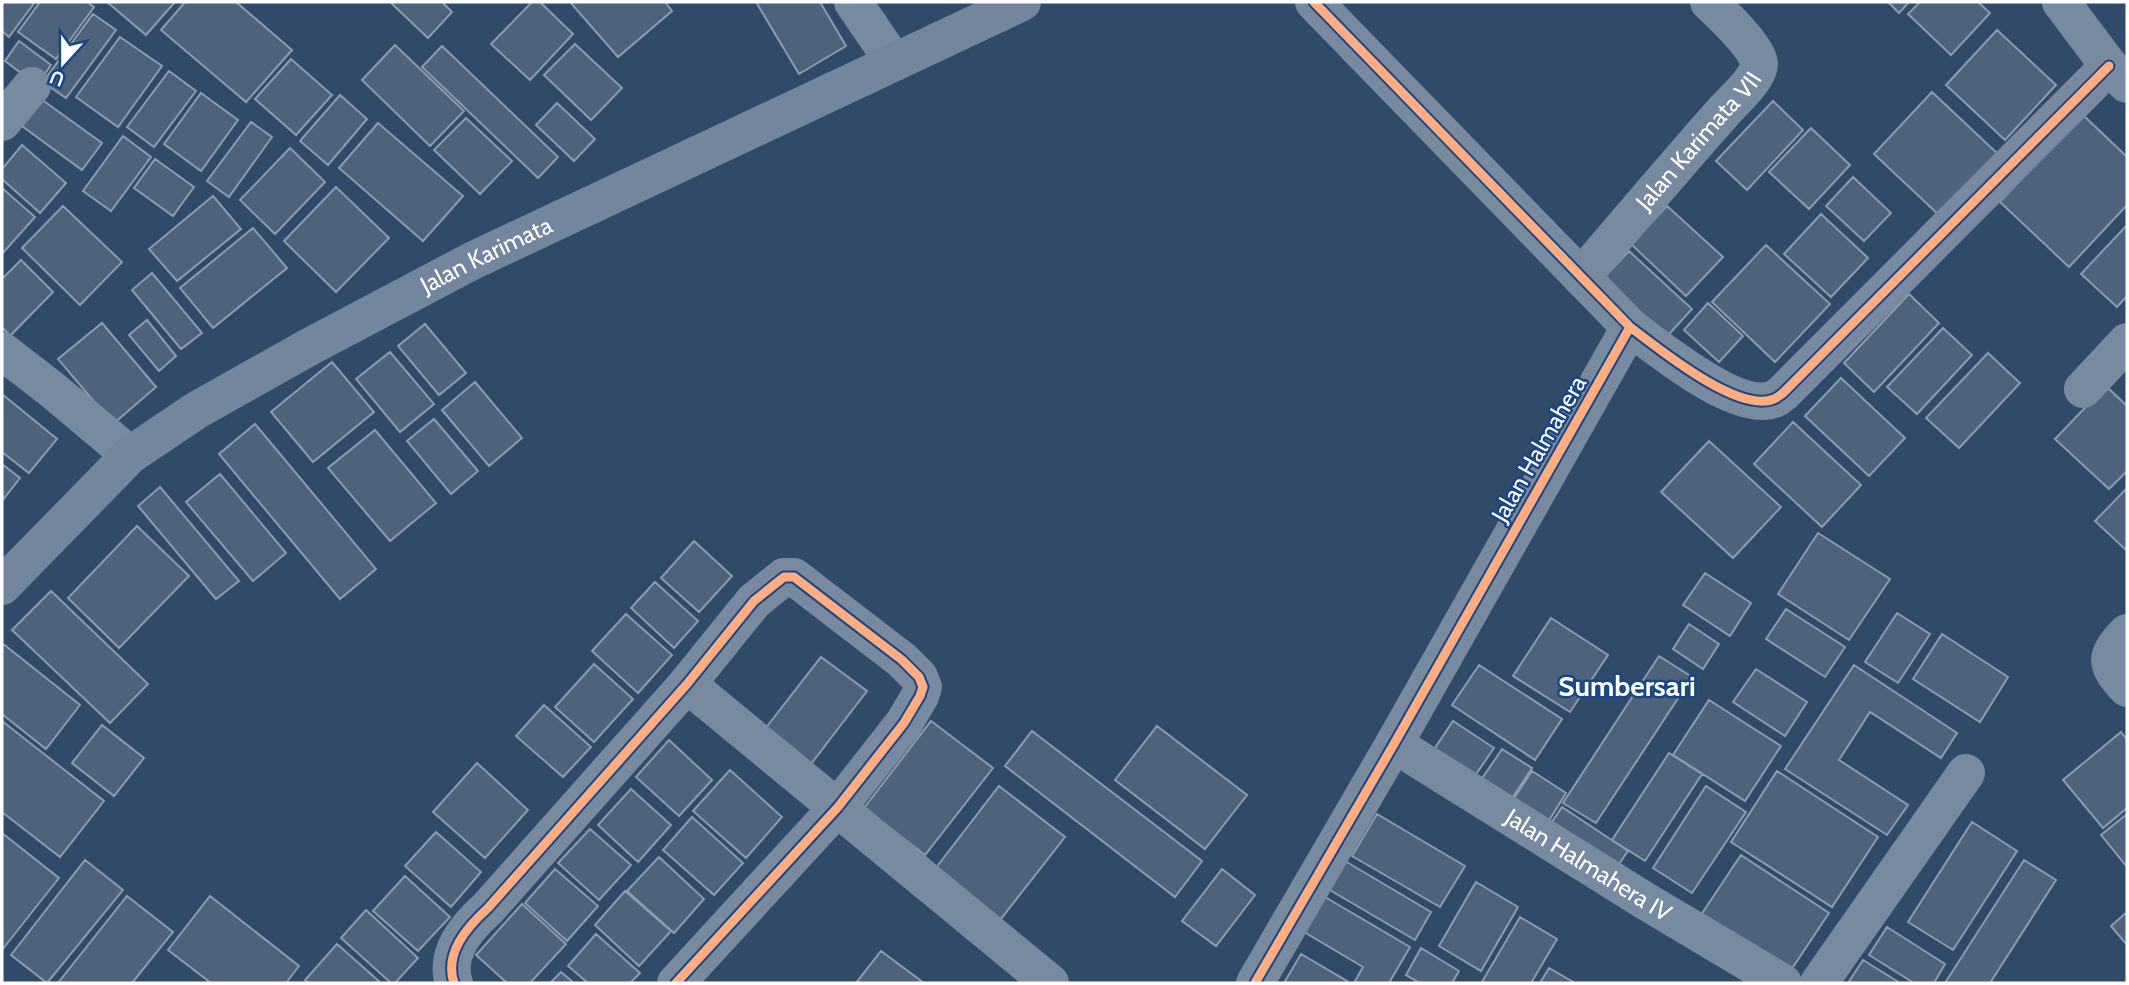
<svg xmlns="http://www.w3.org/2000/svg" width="2129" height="985" viewBox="0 0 2129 985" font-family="Cabin,sans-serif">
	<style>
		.building { fill: #4e627c; stroke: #8c9bae; stroke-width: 2 }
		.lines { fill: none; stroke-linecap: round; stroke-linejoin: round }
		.minor { stroke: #788aa0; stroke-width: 38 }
		.secondary { stroke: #73869d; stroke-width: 38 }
		.cycleway-casing { stroke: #1b4681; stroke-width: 13 }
		.cycleway { stroke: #ffac80; stroke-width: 9 }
		.labels { text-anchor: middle; stroke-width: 5; stroke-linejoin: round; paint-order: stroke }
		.street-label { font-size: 24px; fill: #fff; stroke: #1b4681 }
		.quarter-label { font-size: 28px; font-weight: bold; fill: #fff; stroke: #1b4681 }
	</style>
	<rect width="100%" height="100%" fill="#324a6a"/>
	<path class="building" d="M2,2H35L9,37L2,31Z
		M40,2H87L94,7L56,59L18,32Z
		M107,2H175L146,35Z
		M185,2H236L292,50L246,102L161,30Z
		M390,2H442L452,12L428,38Z
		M532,2H540L573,34L530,80L491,44Z
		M570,2H665L672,11L618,57Z
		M756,2H820L846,46L799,74Z
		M1888,2H1909L1899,13Z
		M1920,2H1978L1990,13L1951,55L1908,14Z
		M93,14L116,30L66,98L43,82Z
		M1997,30L2056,85L2005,140L1946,85Z
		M120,37L162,66L118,127L76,97Z
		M19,41L51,65L37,85L5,61Z
		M575,44L622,88L591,120L544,75Z
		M395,45L464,111L430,146L362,80Z
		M442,46L558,157L538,178L422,67Z
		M291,59L332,95L296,135L255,99Z
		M169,71L196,91L154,147L127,127Z
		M1932,92L1999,155L1941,217L1874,154Z
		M201,93L238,120L201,171L164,144Z
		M340,95L367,119L328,165L300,141Z
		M41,99L102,143L82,170L22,126Z
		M1773,101L1803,130L1747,190L1716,161Z
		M557,103L595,139L574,161L536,125Z
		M2082,114L2127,157V205L2069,267L2000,202Z
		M466,118L512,161L480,194L434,150Z
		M251,122L272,137L229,197L207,181Z
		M378,123L463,196L423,241L339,168Z
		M1811,128L1850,165L1809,209L1769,172Z
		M123,136L151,157L111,211L83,191Z
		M22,145L66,183L40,213L2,179V169Z
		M290,148L325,182L275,234L240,200Z
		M155,159L194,187L173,216L134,188Z
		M1853,177L1891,213L1864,241L1826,206Z
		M336,187L389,238L336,292L284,241Z
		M2,188L35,217L2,254Z
		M213,196L241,229L177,281L149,249Z
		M63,206L122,262L80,305L22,248Z
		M1667,206L1723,257L1686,296L1631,244Z
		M1821,214L1868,258L1831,297L1784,254Z
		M2127,225V296L2117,307L2081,274Z
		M253,228L287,268L213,328L180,288Z
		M1766,245L1830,304L1775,362L1712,302Z
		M1629,251L1692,309L1661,343L1598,284Z
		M21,260L53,292L10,336L2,327V279Z
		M152,273L202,333L181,349L132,290Z
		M1909,294L1939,323L1874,392L1844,363Z
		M1708,303L1743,336L1719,362L1684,330Z
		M147,320L176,356L159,371L129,335Z
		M102,323L156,387L113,424L58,359Z
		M425,324L466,373L439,395L398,346Z
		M1943,328L1972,355L1917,414L1887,387Z
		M390,352L434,404L400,432L356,379Z
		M1988,353L2020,383L1959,448L1926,418Z
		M332,362L374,412L313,462L271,412Z
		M1841,378L1905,438L1869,476L1805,416Z
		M475,382L522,438L489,466L442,410Z
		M2106,386L2127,406V471L2109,489L2055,439Z
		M2,394L57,439L29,473L2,452Z
		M434,419L478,471L451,494L407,441Z
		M1793,422L1861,485L1822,527L1754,464Z
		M255,424L376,569L340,599L219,454Z
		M375,430L436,503L390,541L328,468Z
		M1709,441L1781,507L1733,558L1661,492Z
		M2,464L20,478L2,501Z
		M220,474L286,553L253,581L186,502Z
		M160,487L239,581L216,599L138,506Z
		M2127,488V551L2095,521Z
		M137,526L189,576L119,648L68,598Z
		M1818,533L1890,579L1849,640L1778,594Z
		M694,541L732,576L699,612L661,578Z
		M1705,573L1751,603L1730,636L1683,605Z
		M655,582L698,621L674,648L631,608Z
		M51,591L148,684L110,723L12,630Z
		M1786,609L1845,647L1825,677L1766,639Z
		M1897,613L1930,634L1898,683L1865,662Z
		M626,614L672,655L638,693L592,651Z
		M1551,618L1608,655L1570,712L1513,676Z
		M1689,624L1719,644L1703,669L1673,649Z
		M1942,634L2008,677L1980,722L1913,679Z
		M2,643L80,705L46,749L2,714Z
		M1659,656L1692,677L1596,823L1563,803Z
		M821,657L867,691L811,764L765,729Z
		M594,664L633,699L594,742L555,707Z
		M1479,665L1562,719L1535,760L1452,705Z
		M1854,665L1957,733L1941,758L1870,712L1839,760L1908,805L1887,835L1785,769Z
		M1756,669L1807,702L1785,736L1733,702Z
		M1709,700L1781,746L1745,801L1673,755Z
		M544,705L591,747L563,777L516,736Z
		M2,721L104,801L60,857L2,812Z
		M931,721L993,768L925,855L864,808Z
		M1453,721L1494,748L1468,786L1427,760Z
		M102,725L144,758L114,796L72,763Z
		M1157,726L1247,795L1205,849L1115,780Z
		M1032,731L1202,861L1175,897L1005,766Z
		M2121,732L2127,740V808L2103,828L2063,780Z
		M669,740L712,780L679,816L636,777Z
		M1502,749L1532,768L1507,806L1477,786Z
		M1669,753L1702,774L1645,861L1612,840Z
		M477,763L528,810L485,858L433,812Z
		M730,770L782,817L746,858L693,811Z
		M1532,771L1566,793L1548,822L1513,800Z
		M1777,771L1878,837L1832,907L1731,842Z
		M999,786L1065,837L1000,920L935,869Z
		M1706,786L1746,812L1692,893L1653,868Z
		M631,789L671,825L638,862L598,825Z
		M1562,807L1628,851L1612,874L1546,831Z
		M1377,814L1465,866L1440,907L1352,856Z
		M2127,814V867L2101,835Z
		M692,817L743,863L714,895L663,850Z
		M1972,822L2017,851L1953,950L1908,922Z
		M590,829L631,865L599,900L558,863Z
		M436,832L481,872L451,907L405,866Z
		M2,833L59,878L2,950Z
		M1741,855L1829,913L1787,976L1699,918Z
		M659,857L704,899L674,933L627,891Z
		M85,860L123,890L47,983L11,955Z
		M2024,860L2056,880L1990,983H1945Z
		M1345,861L1431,912L1415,940L1328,889Z
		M555,869L598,906L567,941L525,903Z
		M1222,869L1255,895L1216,946L1182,921Z
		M405,876L450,917L418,951L373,911Z
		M1476,882L1518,907L1481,971L1439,946Z
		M625,891L671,931L639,966L595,925Z
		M127,896L173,932L132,983H58Z
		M210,896L299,966L286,983H211L168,950Z
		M1325,897L1410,947L1389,983H1354L1363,967L1304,932Z
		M522,904L566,944L530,983H507L476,955Z
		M366,910L418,958L395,983H391L341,938Z
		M2127,912V945L2111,926Z
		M1520,917L1557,939L1531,983H1485L1482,982Z
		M1887,927L1945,964L1934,983H1914L1869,955Z
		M596,934L640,973L630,983H588L568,966Z
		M337,944L381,983H309L305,980Z
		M1421,948L1459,971L1452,983H1420L1406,975Z
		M881,951L924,983H856Z
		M1301,954L1347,981L1345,983H1284Z
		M1863,960L1900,983H1848Z
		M1549,968L1575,983H1540Z
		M561,972L574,983H550Z"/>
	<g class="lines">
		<g class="minor">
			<path d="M853,2L894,62"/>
			<path d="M2061,2L2109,66L2127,84"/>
			<path d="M2,122L32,86"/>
			<path id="s1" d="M1581,277C1629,221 1676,165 1725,110C1735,99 1760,77 1759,63C1758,48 1721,13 1709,2"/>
			<path d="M1630,327C1658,348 1738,414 1774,399C1777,398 1780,395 1783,393L2109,66"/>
			<path d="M2,351L50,388L130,455"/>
			<path d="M2083,389L2127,342"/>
			<path d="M2127,633C2104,657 2105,664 2127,688"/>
			<path d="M687,684L1050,983"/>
			<path id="s2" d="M1394,744L1647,902L1783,983"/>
			<path d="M454,983C444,953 467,927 488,908L687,684L754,601L784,577H794L902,660L919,677L923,687L920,696L904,723L838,807L676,983"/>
			<path d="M1255,983L1394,744L1630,327L1314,2"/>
			<path d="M1819,983L1966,773"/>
		</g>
		<path class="secondary" id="s3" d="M2,586L130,455L197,410L309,347L472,261L1022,2"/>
		<g class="cycleway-casing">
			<path id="cycleway" d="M1630,327C1658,348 1738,414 1774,399C1777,398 1780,395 1783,393L2109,66
				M454,983C444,953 467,927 488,908L687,684L754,601L784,577H794L902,660L919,677L923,687L920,696L904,723L838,807L676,983
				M1255,983L1394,744L1630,327L1314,2"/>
		</g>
		<use href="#cycleway" class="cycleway"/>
	</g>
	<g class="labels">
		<g class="street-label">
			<text dy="8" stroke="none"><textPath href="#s1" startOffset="180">Jalan Karimata VII</textPath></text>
			<text dy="8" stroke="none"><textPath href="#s3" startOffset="592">Jalan Karimata</textPath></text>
			<text transform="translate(1539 449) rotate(-60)" y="8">Jalan Halmahera</text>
			<text dy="8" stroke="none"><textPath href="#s2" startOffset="229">Jalan Halmahera IV</textPath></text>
		</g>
		<g class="quarter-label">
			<text x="1627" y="696">Sumbersari</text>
		</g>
	</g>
	<rect width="2129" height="985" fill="none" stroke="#ffffff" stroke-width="7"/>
	<g transform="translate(63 63) rotate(201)" stroke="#1b4681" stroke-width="5" paint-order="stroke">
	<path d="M0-5L12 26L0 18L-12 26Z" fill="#ffffff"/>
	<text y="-10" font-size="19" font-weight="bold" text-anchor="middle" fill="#ffffff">U</text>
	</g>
</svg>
